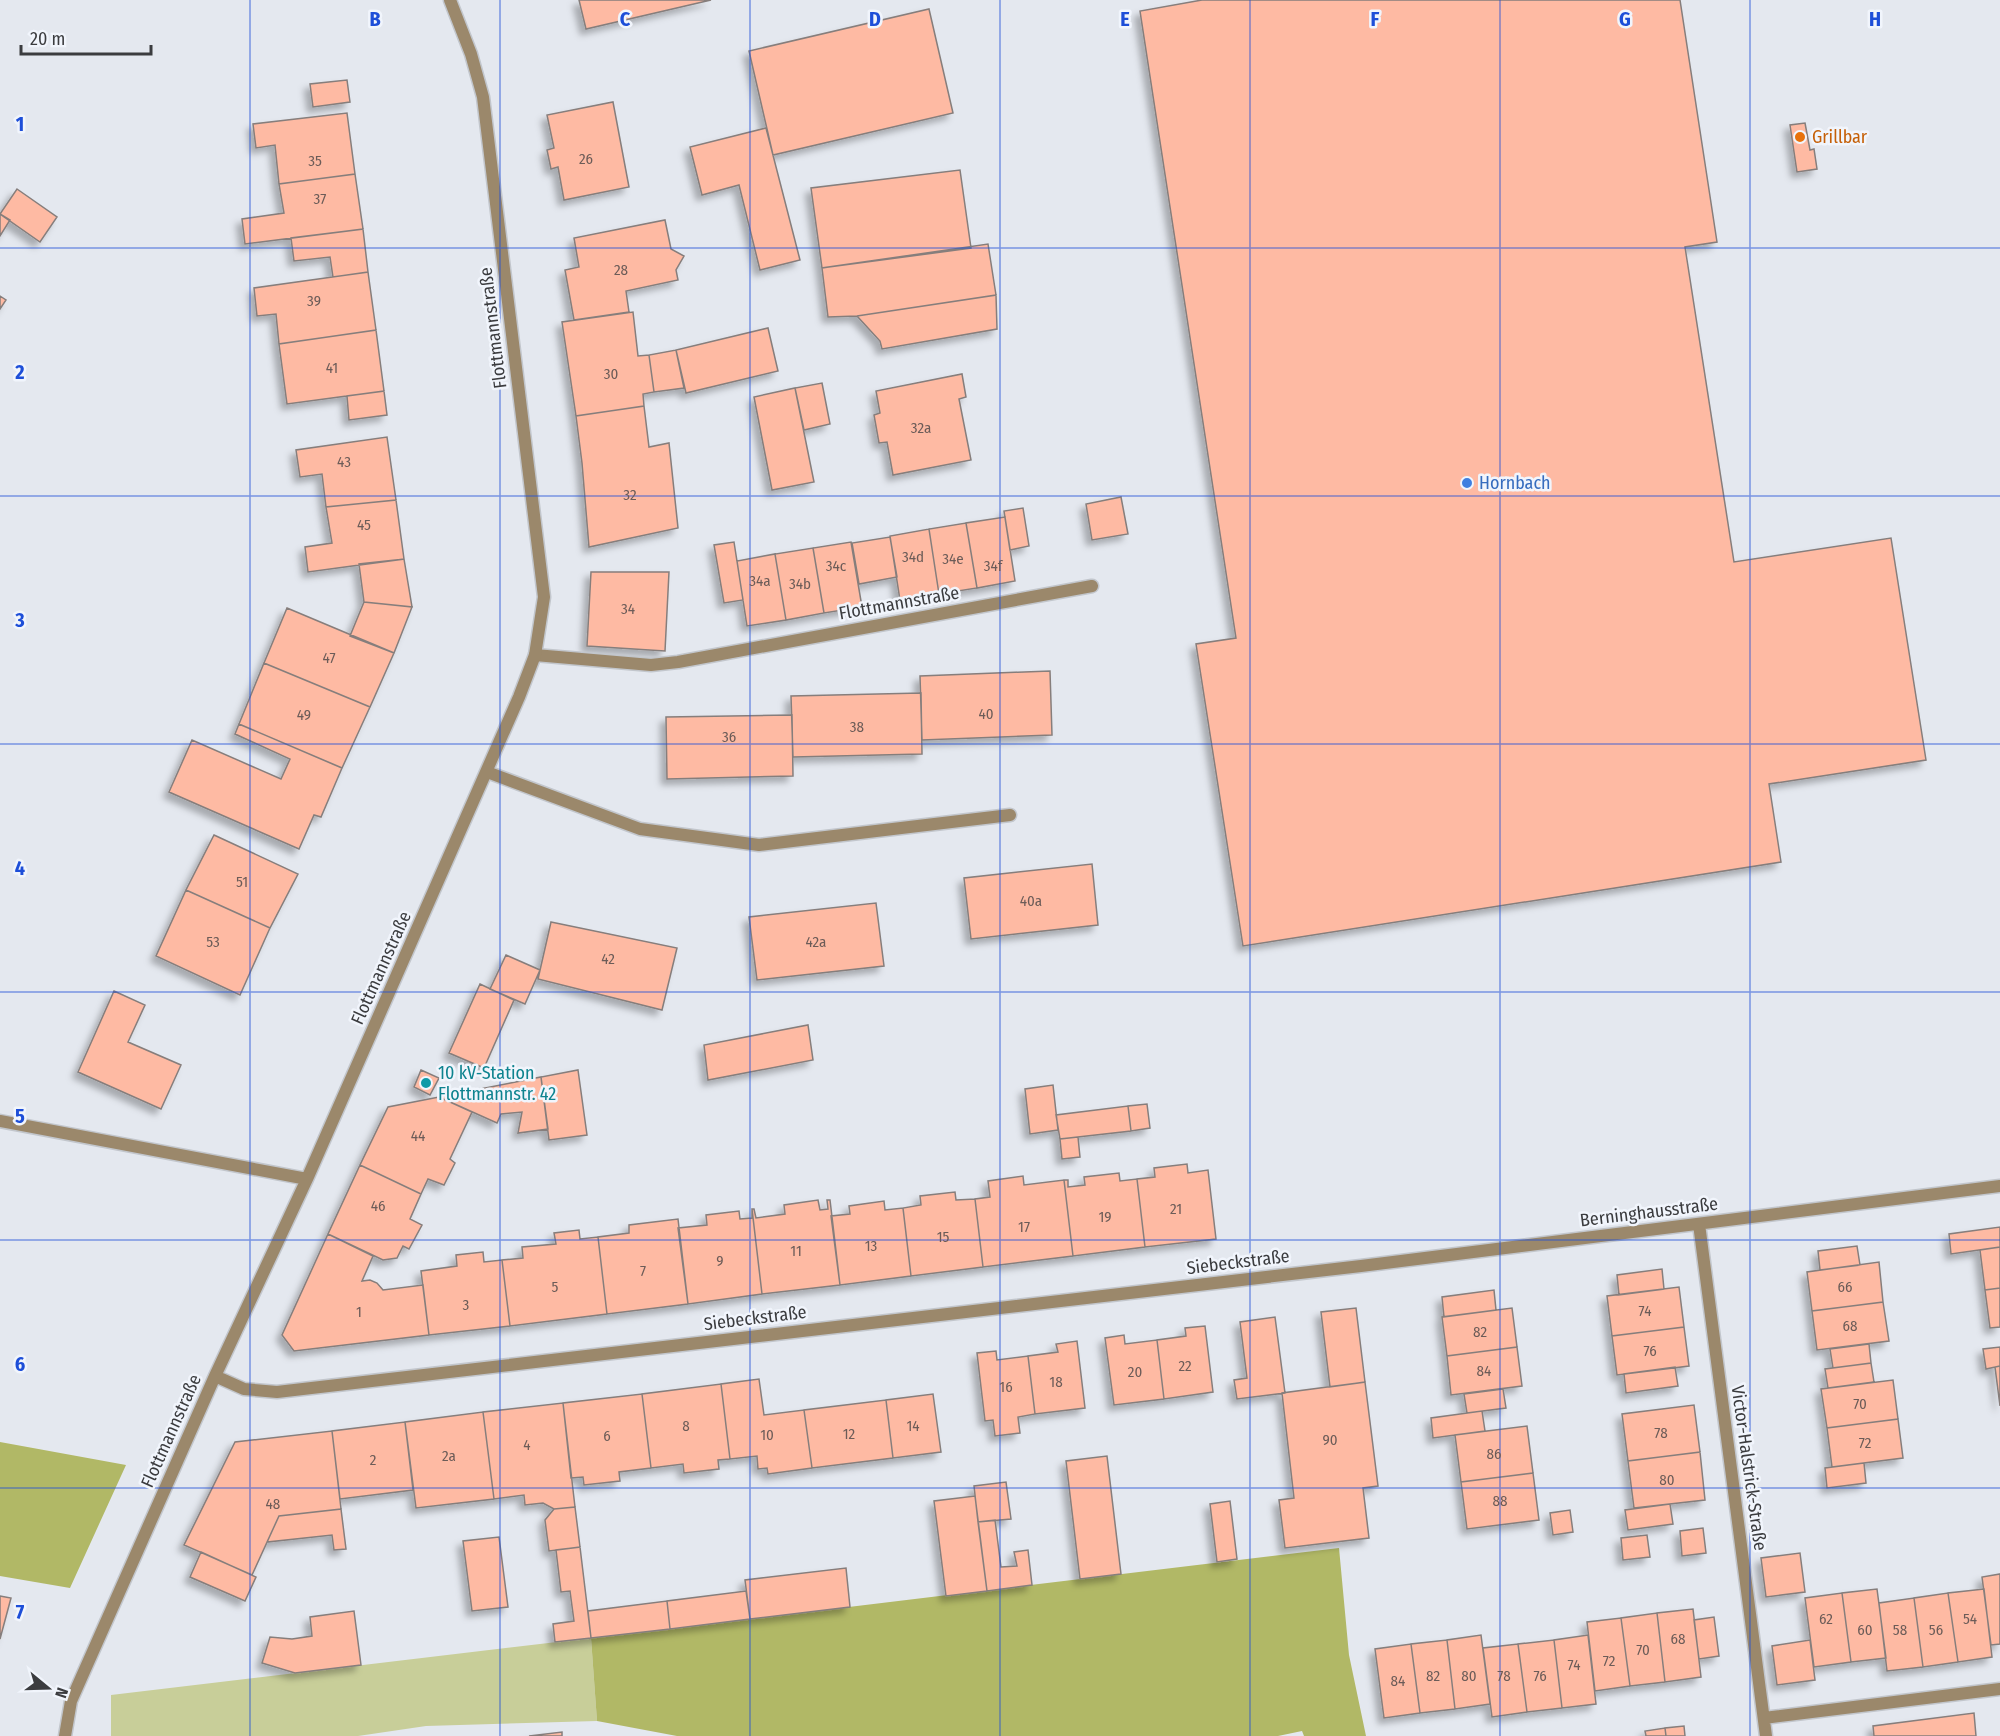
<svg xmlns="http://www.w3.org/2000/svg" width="2000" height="1736" viewBox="0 0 2000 1736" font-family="'Fira Sans Condensed',sans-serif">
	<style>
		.green { fill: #c8ce99 }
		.forest { fill: #b1b866 }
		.building { fill: #febaa3; stroke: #867e7c; stroke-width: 1.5; filter: url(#shadow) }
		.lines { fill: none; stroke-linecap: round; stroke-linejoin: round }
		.service-casing { stroke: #c2c6cc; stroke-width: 15 }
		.minor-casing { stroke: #c2c6cc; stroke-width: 15 }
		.service { stroke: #9b886b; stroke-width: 12 }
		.minor { stroke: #9b886b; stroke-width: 12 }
		.grid { fill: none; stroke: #1d4ed8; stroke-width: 1.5; stroke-opacity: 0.55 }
		.food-dot { fill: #e8710a; stroke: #f1f5fc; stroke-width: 2 }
		.shop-dot { fill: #3f7fe0; stroke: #f1f5fc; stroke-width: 2 }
		.culture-dot { fill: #0f9aa8; stroke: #f1f5fc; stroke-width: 2 }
		.labels { text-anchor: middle; stroke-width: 5; stroke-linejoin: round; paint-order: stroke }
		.number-label { font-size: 15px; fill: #6c5c58 }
		.food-label { font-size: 18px; fill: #c56008; stroke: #f1f5fc; text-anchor: start }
		.street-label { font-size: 18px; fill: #3b3c3f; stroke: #f1f5fc }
		.shop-label { font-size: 18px; fill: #366cbe; stroke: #f1f5fc; text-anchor: start }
		.culture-label { font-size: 18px; fill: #0d838f; stroke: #f1f5fc; text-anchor: start }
		.grid-label { font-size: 20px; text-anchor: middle; font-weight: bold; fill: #1d4ed8; stroke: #f1f5fc; stroke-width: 5; stroke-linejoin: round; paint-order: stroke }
	</style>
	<defs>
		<filter id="shadow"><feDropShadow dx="-5.5" dy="5.5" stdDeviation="3" flood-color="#0004"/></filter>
	</defs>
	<rect width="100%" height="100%" fill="#e4e8ef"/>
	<path class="green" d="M591,1638L597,1721L426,1726L358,1736H111V1695Z"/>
	<path class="forest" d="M0,1442L126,1465L70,1588L0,1576Z
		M1339,1548L1349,1655L1366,1736H1304L1302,1731L1278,1736H677L597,1721L591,1638Z"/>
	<path class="building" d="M579,0H711L586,29Z
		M1202,0H1680L1717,242L1685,247L1734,562L1891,538L1926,760L1769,784L1781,862L1243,946L1196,644L1236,638L1140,11Z
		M929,9L953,113L773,155L749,51Z
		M347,80L350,102L313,107L310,84Z
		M613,102L629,187L564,200L558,167L551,169L547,150L554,148L547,115Z
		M347,113L355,174L279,184L275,145L256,148L253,124Z
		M1805,123L1810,150L1814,149L1817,169L1797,172L1790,125Z
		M766,128L800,260L760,270L739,185L702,195L690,147Z
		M960,170L971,248L822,268L811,188Z
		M355,174L363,229L245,244L242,219L284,213L279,184Z
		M17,189L57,217L40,242L0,214Z
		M0,214L10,220L0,236Z
		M665,220L671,249L684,256L676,270L678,280L626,291L629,312L574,320L565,270L579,267L574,238Z
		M363,229L368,272L333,277L330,257L294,261L291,238Z
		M988,244L996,295L857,316L828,317L822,268Z
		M368,272L376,330L279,344L276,314L257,316L254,288Z
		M996,295L997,329L882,349L880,341L857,316Z
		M0,296L6,300L0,309Z
		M633,312L638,356L649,355L654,392L643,394L644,406L576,416L562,322Z
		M768,328L778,371L686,393L676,350Z
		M376,330L384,391L287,404L279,344Z
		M676,350L684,388L654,392L649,355Z
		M962,374L966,397L959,399L971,460L893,475L887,442L879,443L874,415L880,413L876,391Z
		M822,383L830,424L804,430L795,388Z
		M795,388L814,482L772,490L754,397Z
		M384,391L387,415L349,420L347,396Z
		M644,406L649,447L669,443L678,528L589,547L582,463L576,416Z
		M387,437L396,500L326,507L322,474L300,477L296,450Z
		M1121,497L1128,534L1092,540L1086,504Z
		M396,500L404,559L308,572L305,547L332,543L326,507Z
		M1023,508L1029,546L1010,550L1004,511Z
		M1005,517L1015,581L977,588L966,523Z
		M966,523L977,588L939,594L929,529Z
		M929,529L939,594L900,600L890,536Z
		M890,537L897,577L859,584L852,543Z
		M734,542L743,600L724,603L714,545Z
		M851,542L862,607L824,613L813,548Z
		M813,548L824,613L786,620L775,554Z
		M775,554L786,620L747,626L737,561Z
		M404,559L412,607L364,602L359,564Z
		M591,572H669L665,651L587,646Z
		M364,602L412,607L394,653L350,636Z
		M287,608L394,653L370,707L264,663Z
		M264,663L370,707L342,768L239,724Z
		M1050,671L1052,735L922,740L920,676Z
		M921,693L922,754L793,757L791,696Z
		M792,715L793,776L667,779L666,717Z
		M239,724L342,768L321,817L314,815L299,849L169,792L192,740L281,779L290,759L235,734Z
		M214,835L298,874L270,928L186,890Z
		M1092,864L1098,925L971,939L964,878Z
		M186,890L270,928L240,995L156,956Z
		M876,903L884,966L757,980L749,917Z
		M551,922L677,948L662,1010L538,979Z
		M506,955L540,970L525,1004L490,989Z
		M480,984L514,1000L484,1068L449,1053Z
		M114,991L145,1005L128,1042L181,1065L161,1109L78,1072Z
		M808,1025L813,1060L708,1080L704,1045Z
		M421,1070L439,1078L430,1095L414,1087Z
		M578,1070L587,1135L549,1140L541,1077Z
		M541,1077L548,1129L518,1133L522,1112L501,1114L497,1123L439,1097Z
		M1053,1085L1058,1130L1030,1134L1025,1089Z
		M439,1097L472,1112L450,1159L455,1163L444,1185L428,1179L421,1194L360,1165L388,1107Z
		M1147,1104L1150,1128L1131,1131L1128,1106Z
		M1128,1106L1131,1131L1060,1139L1056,1115Z
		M1078,1137L1080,1157L1062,1159L1060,1139Z
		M1187,1164L1188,1173L1208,1170L1216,1239L1145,1247L1137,1179L1155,1177L1154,1168Z
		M360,1165L421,1194L410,1219L422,1225L409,1249L403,1246L397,1258L383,1260L328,1234Z
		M1119,1173L1120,1181L1137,1179L1145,1247L1073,1256L1064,1180H1068V1187L1085,1185L1084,1177Z
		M1023,1176L1024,1185L1064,1180L1073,1256L983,1267L975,1199L990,1197L988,1181Z
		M955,1192L956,1200L975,1199L983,1267L911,1276L903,1208L921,1205L920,1196Z
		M818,1200L820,1210L828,1209L827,1200H830L840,1285L762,1294L752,1209H754L756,1218L785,1214L784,1205Z
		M884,1201L885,1210L903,1208L911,1276L840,1285L831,1216L850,1214L849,1206Z
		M752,1209L762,1294L688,1304L678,1228L707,1225L706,1215L739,1211L740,1219L752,1218Z
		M678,1219L688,1304L607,1314L598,1237L629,1233V1225Z
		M2000,1227V1247L1951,1254L1949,1234Z
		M579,1230L580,1239L598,1237L607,1314L510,1326L502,1260L523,1258L522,1247L556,1244L554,1233Z
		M328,1234L373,1256L362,1281L370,1280L377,1283L383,1290L423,1285L429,1335L294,1351L282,1335Z
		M1857,1246L1860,1265L1820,1270L1818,1251Z
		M2000,1247V1288L1985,1290L1980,1250Z
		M483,1252L484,1262L502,1260L510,1326L429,1335L421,1271L457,1266L456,1255Z
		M1879,1262L1883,1302L1812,1311L1807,1272Z
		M1662,1269L1664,1289L1619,1295L1617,1275Z
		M1679,1287L1684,1327L1612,1336L1607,1296Z
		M2000,1288V1327L1990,1328L1985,1290Z
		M1494,1290L1496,1310L1444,1317L1442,1297Z
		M1883,1302L1889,1341L1817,1350L1812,1311Z
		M1356,1308L1365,1382L1330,1387L1321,1312Z
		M1512,1308L1517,1347L1447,1356L1442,1317Z
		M1275,1317L1285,1393L1237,1399L1234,1380L1247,1378L1240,1322Z
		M1205,1326L1213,1392L1164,1399L1157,1340L1186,1336L1185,1328Z
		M1684,1327L1689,1366L1617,1375L1612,1336Z
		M1124,1335L1125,1344L1157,1340L1164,1399L1114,1405L1105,1338Z
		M1077,1341L1085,1408L1035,1414L1028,1356L1058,1352L1056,1344Z
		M1869,1344L1871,1363L1833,1368L1830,1349Z
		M1517,1347L1522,1386L1451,1395L1447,1356Z
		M2000,1347V1366L1986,1369L1983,1349Z
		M996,1351L997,1360L1028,1356L1035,1414L1018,1417L1020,1433L995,1436L993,1420L985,1421L977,1353Z
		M1871,1363L1874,1382L1828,1388L1825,1369Z
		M2000,1366V1406L1995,1367Z
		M1675,1367L1678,1386L1626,1393L1624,1374Z
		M759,1379L764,1415L804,1410L812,1468L768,1474L767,1468L758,1469L757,1456L730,1459L721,1384Z
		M1893,1380L1898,1419L1827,1428L1821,1389Z
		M1365,1382L1378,1486L1363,1488L1369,1538L1285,1548L1279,1500L1294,1498L1282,1393Z
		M721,1384L730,1459L718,1460L719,1469L684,1473L683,1464L651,1468L642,1394Z
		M1503,1389L1506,1408L1467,1413L1464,1394Z
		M642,1394L651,1468L619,1472L620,1481L584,1485L583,1477L571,1478L563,1403Z
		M933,1394L941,1452L893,1458L886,1400Z
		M886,1400L893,1458L812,1468L804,1410Z
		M563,1403L575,1507L554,1509L543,1503L525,1505L524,1495L494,1499L483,1412Z
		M1694,1405L1700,1452L1628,1461L1622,1414Z
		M1482,1411L1485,1431L1433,1438L1431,1418Z
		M483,1412L494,1499L416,1508L405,1422Z
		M1898,1419L1903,1458L1832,1467L1827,1428Z
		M405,1422L413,1490L340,1499L332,1431Z
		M1527,1426L1533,1473L1461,1482L1455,1435Z
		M332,1431L341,1509L279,1516L252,1575L184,1545L235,1442Z
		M1700,1452L1705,1500L1634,1508L1628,1461Z
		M1107,1456L1121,1574L1080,1579L1066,1461Z
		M1864,1463L1866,1483L1827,1488L1825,1468Z
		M1533,1473L1539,1520L1467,1529L1461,1482Z
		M1006,1482L1011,1519L978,1522L974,1486Z
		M975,1496L987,1591L946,1596L934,1501Z
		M1230,1501L1237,1559L1217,1562L1210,1504Z
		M1670,1504L1673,1524L1628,1530L1625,1510Z
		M575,1507L580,1547L549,1551L545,1520L554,1509Z
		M341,1509L346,1549L334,1550L332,1535L267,1542L279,1516Z
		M1570,1510L1573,1532L1553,1535L1550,1513Z
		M995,1520L1001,1567L1017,1566L1014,1552L1028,1550L1032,1585L987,1591L978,1522Z
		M1703,1528L1706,1553L1682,1556L1680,1531Z
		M1647,1535L1650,1557L1623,1560L1621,1538Z
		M499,1537L508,1607L472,1611L463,1541Z
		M580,1547L591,1638L555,1642L553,1624L574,1621L570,1591L561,1592L556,1550Z
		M201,1552L256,1577L245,1601L190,1577Z
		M1800,1553L1805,1592L1766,1597L1761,1558Z
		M846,1568L850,1607L750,1619L745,1580Z
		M2000,1574V1644L1991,1645L1982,1577Z
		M1877,1589L1886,1658L1851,1662L1842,1593Z
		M1984,1589L1992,1657L1958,1662L1948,1593Z
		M746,1591L750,1619L670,1629L667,1601Z
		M1842,1593L1851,1662L1814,1667L1805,1598Z
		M1948,1593L1958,1662L1923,1667L1914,1598Z
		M0,1596L11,1598L0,1639Z
		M1914,1598L1923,1667L1887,1671L1879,1603Z
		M667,1601L670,1629L591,1638L588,1611Z
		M1693,1609L1701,1677L1665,1682L1657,1613Z
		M354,1611L361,1665L295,1673L262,1663L270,1637L292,1639L312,1636L310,1617Z
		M1657,1613L1665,1682L1630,1686L1621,1618Z
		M1714,1617L1719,1656L1699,1659L1694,1620Z
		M1621,1618L1630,1686L1595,1691L1587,1622Z
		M1481,1635L1490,1704L1455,1709L1447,1640Z
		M1588,1635L1596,1704L1562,1708L1554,1640Z
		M1447,1640L1455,1709L1420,1713L1411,1644Z
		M1554,1640L1562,1708L1527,1712L1518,1644Z
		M1810,1640L1815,1680L1777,1685L1772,1646Z
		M1411,1644L1420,1713L1384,1718L1375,1649Z
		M1518,1644L1527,1712L1492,1717L1483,1648Z
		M1974,1713L1976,1736H1874L1873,1726Z
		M1684,1726L1685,1736H1666L1665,1728Z
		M1665,1728L1666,1736H1646L1645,1731Z
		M562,1732V1736H529Z"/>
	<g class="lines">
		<g class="service-casing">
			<path id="service" d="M535,655L651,665L678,662L1092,586"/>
		</g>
		<g class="minor-casing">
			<path id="minor" d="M487,772L640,829L759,845L1010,815
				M0,1121L307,1179
				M1699,1224L1766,1736
				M215,1376L244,1389L277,1392L1361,1266L2000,1186
				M1764,1718L2000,1689
				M65,1736L71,1701L215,1376L307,1179L519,697L535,655L544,597L483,97L471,54L450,0"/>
		</g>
		<use href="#service" class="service"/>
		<use href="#minor" class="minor"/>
	</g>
	<path class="grid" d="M250,0V1736M500,0V1736M750,0V1736M1000,0V1736M1250,0V1736M1500,0V1736M1750,0V1736M0,248H2000M0,496H2000M0,744H2000M0,992H2000M0,1240H2000M0,1488H2000"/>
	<circle class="food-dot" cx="1800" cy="137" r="6"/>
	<circle class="shop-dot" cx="1467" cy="483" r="6"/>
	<circle class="culture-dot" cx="426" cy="1083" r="6"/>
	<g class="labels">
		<g class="number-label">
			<text x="586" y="164">26</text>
			<text x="315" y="166">35</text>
			<text x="320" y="204">37</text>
			<text x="621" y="275">28</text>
			<text x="314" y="306">39</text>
			<text x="332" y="373">41</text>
			<text x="611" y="379">30</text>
			<text x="921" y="433">32a</text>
			<text x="344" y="467">43</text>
			<text x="630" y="500">32</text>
			<text x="364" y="530">45</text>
			<text x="913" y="562">34d</text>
			<text x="953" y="564">34e</text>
			<text x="836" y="571">34c</text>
			<text x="993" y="571">34f</text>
			<text x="760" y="586">34a</text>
			<text x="800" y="589">34b</text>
			<text x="628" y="614">34</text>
			<text x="329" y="663">47</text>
			<text x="986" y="719">40</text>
			<text x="304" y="720">49</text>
			<text x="857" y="732">38</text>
			<text x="729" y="742">36</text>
			<text x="242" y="887">51</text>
			<text x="1031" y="906">40a</text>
			<text x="213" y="947">53</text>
			<text x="816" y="947">42a</text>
			<text x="608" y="964">42</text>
			<text x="418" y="1141">44</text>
			<text x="378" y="1211">46</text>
			<text x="1176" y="1214">21</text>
			<text x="1105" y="1222">19</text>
			<text x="1024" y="1232">17</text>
			<text x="943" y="1242">15</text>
			<text x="871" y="1251">13</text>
			<text x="796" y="1256">11</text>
			<text x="720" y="1266">9</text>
			<text x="643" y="1276">7</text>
			<text x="555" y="1292">5</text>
			<text x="1845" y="1292">66</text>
			<text x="466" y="1310">3</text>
			<text x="1645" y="1316">74</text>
			<text x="359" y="1317">1</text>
			<text x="1850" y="1331">68</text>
			<text x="1480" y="1337">82</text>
			<text x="1650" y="1356">76</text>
			<text x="1185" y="1371">22</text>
			<text x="1484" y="1376">84</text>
			<text x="1135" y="1377">20</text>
			<text x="1056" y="1387">18</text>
			<text x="1006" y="1392">16</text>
			<text x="1860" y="1409">70</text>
			<text x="686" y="1431">8</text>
			<text x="913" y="1431">14</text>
			<text x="1661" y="1438">78</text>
			<text x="849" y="1439">12</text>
			<text x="767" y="1440">10</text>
			<text x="607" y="1441">6</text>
			<text x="1330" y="1445">90</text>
			<text x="1865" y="1448">72</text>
			<text x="527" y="1450">4</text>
			<text x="1494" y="1459">86</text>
			<text x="449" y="1461">2a</text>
			<text x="373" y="1465">2</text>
			<text x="1667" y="1485">80</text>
			<text x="1500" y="1506">88</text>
			<text x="273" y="1509">48</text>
			<text x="1826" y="1624">62</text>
			<text x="1970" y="1624">54</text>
			<text x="1865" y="1635">60</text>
			<text x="1900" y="1635">58</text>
			<text x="1936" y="1635">56</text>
			<text x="1678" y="1644">68</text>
			<text x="1643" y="1655">70</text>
			<text x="1609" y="1666">72</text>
			<text x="1574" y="1670">74</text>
			<text x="1433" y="1681">82</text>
			<text x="1469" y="1681">80</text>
			<text x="1504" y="1681">78</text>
			<text x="1540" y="1681">76</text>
			<text x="1398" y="1686">84</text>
		</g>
		<g class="food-label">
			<text x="1812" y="143">Grillbar</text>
		</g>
		<g class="street-label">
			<text transform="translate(493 328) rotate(-97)" y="6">Flottmannstraße</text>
			<text transform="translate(899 603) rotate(-10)" y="6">Flottmannstraße</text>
			<text transform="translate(381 968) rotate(-66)" y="6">Flottmannstraße</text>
			<text transform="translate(1649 1212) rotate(-7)" y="6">Berninghausstraße</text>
			<text transform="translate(1238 1262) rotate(-7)" y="6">Siebeckstraße</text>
			<text transform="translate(755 1318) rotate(-7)" y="6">Siebeckstraße</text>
			<text transform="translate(171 1431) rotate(-66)" y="6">Flottmannstraße</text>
			<text transform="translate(1749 1468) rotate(82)" y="6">Victor-Halstrick-Straße</text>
		</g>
		<g class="shop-label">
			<text x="1479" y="489">Hornbach</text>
		</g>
		<g class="culture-label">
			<text x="438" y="1079">10 kV-Station<tspan x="438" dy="21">Flottmannstr. 42</tspan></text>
		</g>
	</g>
	<g class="grid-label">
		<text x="375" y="26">B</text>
		<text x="625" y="26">C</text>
		<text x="875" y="26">D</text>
		<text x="1125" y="26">E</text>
		<text x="1375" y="26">F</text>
		<text x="1625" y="26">G</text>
		<text x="1875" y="26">H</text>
		<text x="20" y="131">1</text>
		<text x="20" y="379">2</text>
		<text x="20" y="627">3</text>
		<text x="20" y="875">4</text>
		<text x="20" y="1123">5</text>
		<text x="20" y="1371">6</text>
		<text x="20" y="1619">7</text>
	</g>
	<g transform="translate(48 1688) rotate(109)" stroke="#f1f5fc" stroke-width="4.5" paint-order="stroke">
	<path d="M0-4.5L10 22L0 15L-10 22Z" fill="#3b3c3f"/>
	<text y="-9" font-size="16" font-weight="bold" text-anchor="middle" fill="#3b3c3f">N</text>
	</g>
	<path d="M21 45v9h130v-9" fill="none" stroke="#3b3c3f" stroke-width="3"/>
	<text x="30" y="45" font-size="18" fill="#3b3c3f" stroke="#f1f5fc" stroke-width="4.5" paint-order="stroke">20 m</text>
</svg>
